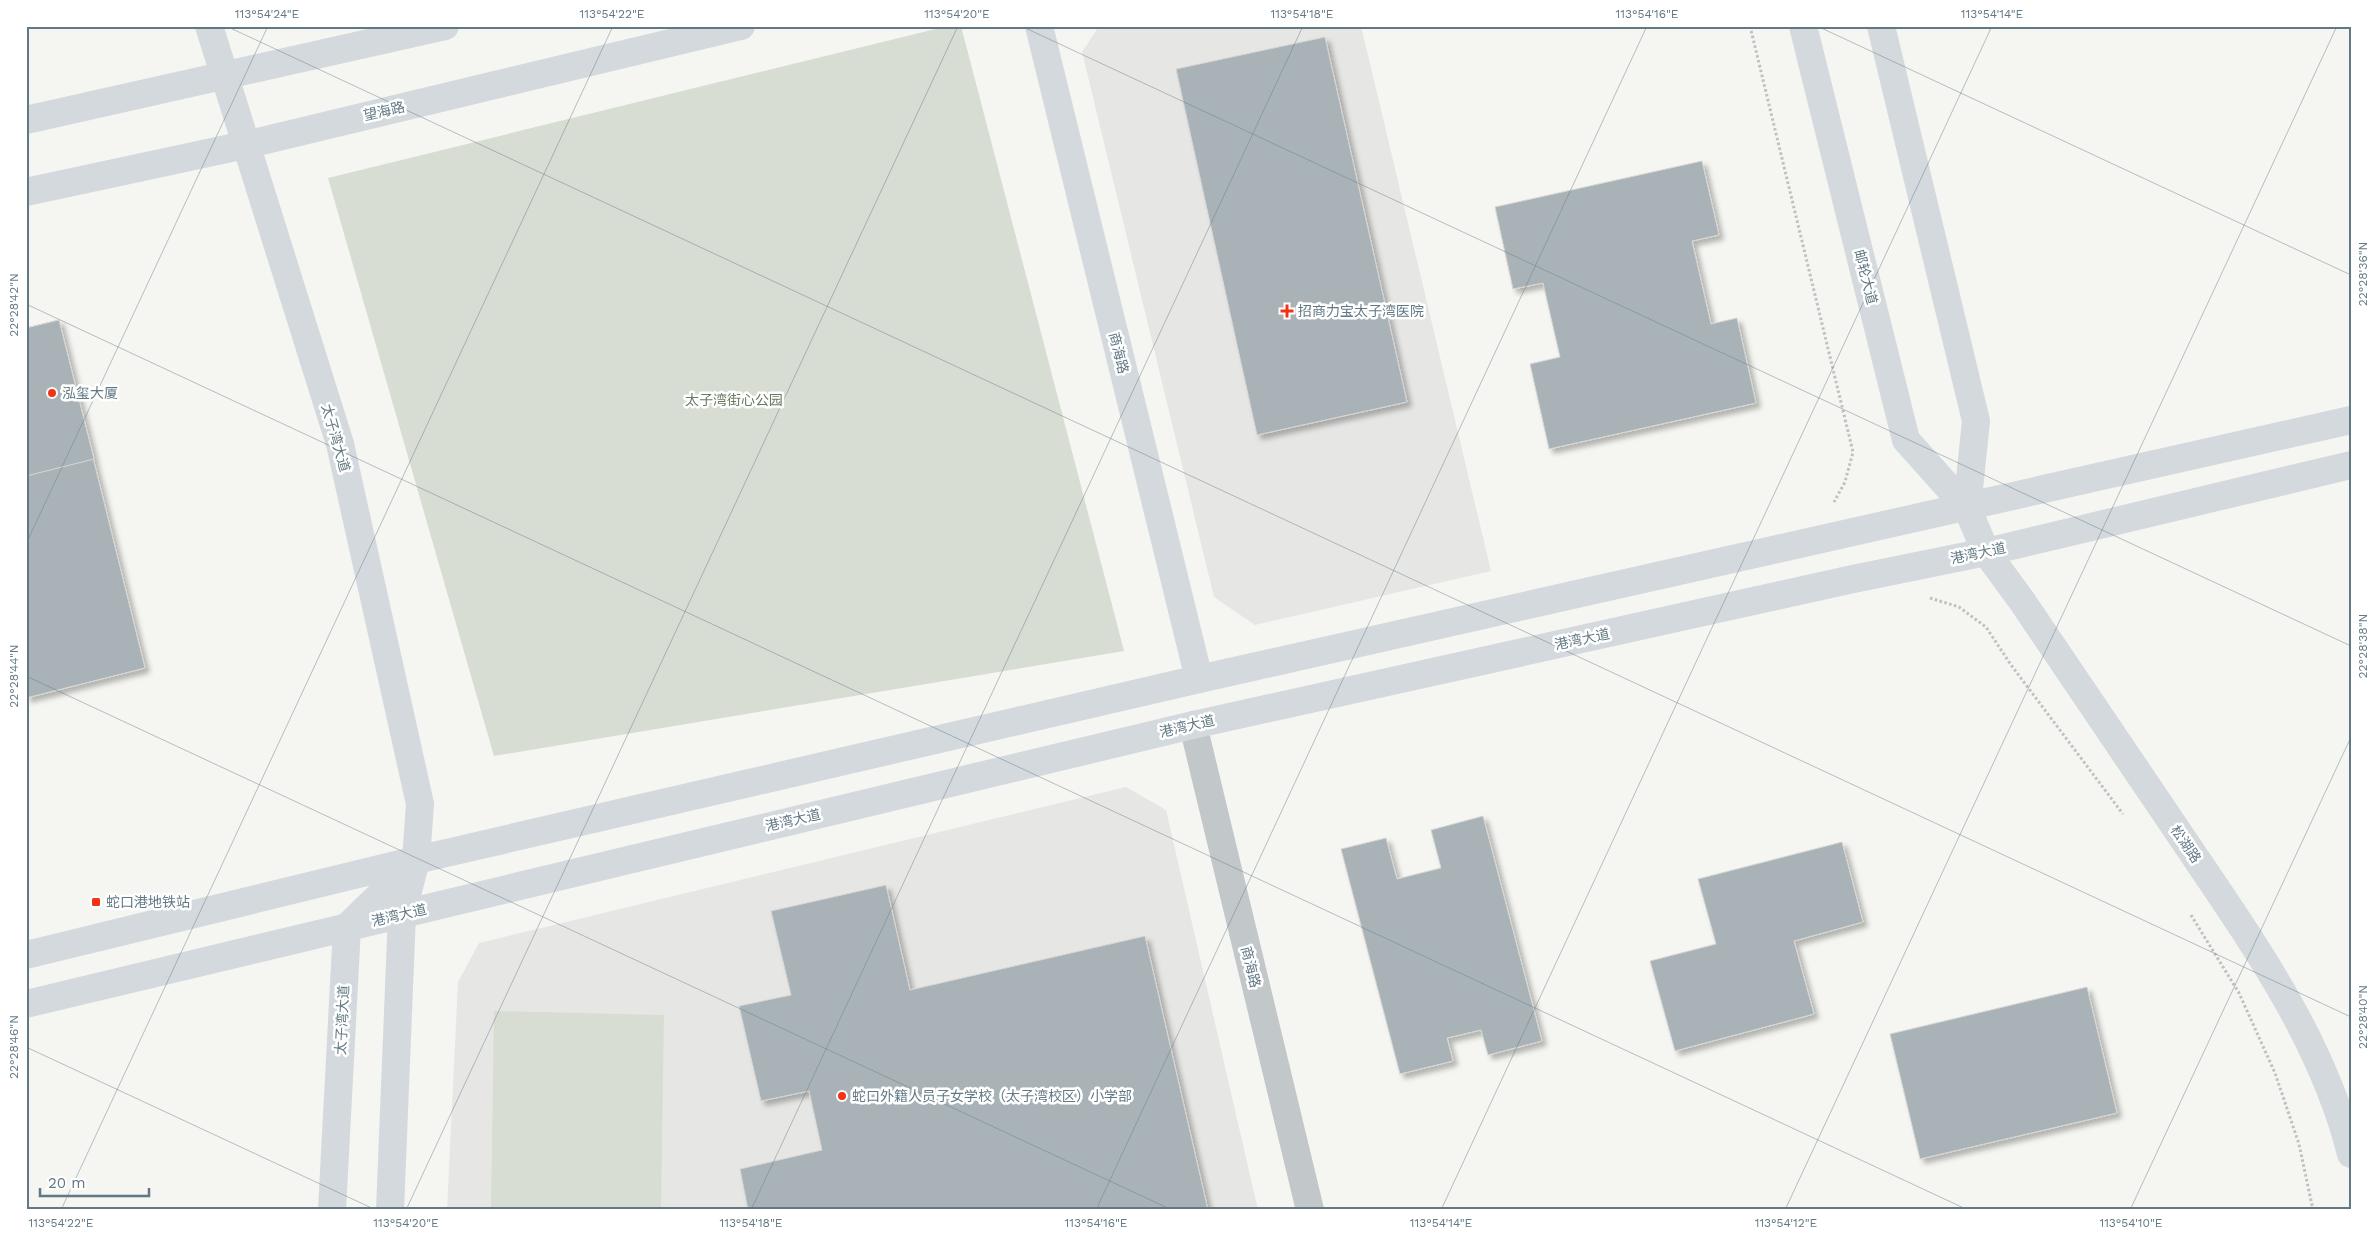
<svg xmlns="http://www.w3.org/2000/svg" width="2377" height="1236" viewBox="0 0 2377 1236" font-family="'Work Sans','Noto Sans SC',sans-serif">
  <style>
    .built { fill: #e6e7e5 }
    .green { fill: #d7ddd2 }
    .building { fill: #a9b3b7; stroke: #d7d6d4; filter: url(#shadow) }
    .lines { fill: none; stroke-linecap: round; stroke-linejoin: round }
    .path { stroke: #bec0c2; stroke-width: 3; stroke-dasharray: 2.5 2.5; stroke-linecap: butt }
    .street { stroke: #c2c7ca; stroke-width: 28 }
    .secondary { stroke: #d3d9dd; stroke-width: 28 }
    .ticks { fill: none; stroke: #627985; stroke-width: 1; stroke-opacity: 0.45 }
    .poi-dot { fill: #f13316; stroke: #fff; stroke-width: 2 }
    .labels { text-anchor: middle; stroke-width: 5; stroke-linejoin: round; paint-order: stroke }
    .street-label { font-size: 14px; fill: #627985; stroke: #fff }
    .poi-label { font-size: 14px; fill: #627985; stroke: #fff; text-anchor: start }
    .park-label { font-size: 14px; fill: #697b61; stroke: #fff }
    .neatline { fill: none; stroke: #627985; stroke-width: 2 }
    .ticks-label { font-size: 12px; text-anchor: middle; fill: #627985 }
  </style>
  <defs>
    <filter id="shadow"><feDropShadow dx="4.5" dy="4.5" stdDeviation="2.5" flood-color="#0004"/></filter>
  </defs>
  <rect width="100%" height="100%" fill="#f5f5f1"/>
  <!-- built -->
  <g class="built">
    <polygon points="1099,26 1361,26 1491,571 1255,625 1214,597 1082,52"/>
    <polygon points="1126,787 1166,810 1258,1210 447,1210 458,982 479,943"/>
  </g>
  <!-- green -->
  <g class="green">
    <polygon points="948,26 961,26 1124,651 494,756 328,178"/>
    <polygon points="494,1011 664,1015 661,1210 491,1210"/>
  </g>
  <!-- building -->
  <g class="building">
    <polygon points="1325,37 1407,402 1257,435 1176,69"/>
    <polygon points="1702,161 1719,235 1692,241 1711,324 1737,318 1756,403 1549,449 1530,364 1560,357 1543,283 1513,289 1495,207"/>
    <polygon points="59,320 145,668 26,698 26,328"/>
    <polygon points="59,320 94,459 26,476 26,328"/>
    <polygon points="1483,816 1542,1041 1488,1055 1481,1030 1447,1038 1453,1061 1400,1074 1341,849 1386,838 1397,879 1441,868 1431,830"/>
    <polygon points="1842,842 1863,922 1794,941 1814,1014 1675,1051 1650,961 1716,944 1698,879"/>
    <polygon points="886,885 910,990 1145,936 1208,1210 748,1210 740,1169 822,1150 809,1091 761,1101 739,1006 791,995 771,911"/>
    <polygon points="2087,987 2117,1113 1920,1159 1890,1034"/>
  </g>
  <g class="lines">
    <!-- path -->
    <g class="path">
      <polyline points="1750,26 1853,452 1845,482 1834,502"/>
      <polyline points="1930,598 1959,607 1986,627 2011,665 2123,814"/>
      <polyline points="2191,915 2239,993 2275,1073 2299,1144 2313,1210"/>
    </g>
    <!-- street -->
    <polyline class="street" points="1193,725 1310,1210"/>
    <!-- secondary -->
    <g class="secondary">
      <polyline points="209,26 340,444 420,804 416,860 402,914 390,1210"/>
      <polyline points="1039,26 1199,679"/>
      <path d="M1803,26l103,414 61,68 19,44 36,49c54,80 109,161 163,241 66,98 137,196 166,312"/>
      <polyline points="1881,26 1976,421 1967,508"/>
      <polyline points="26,120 445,26"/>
      <polyline points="26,192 245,145 741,26"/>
      <polyline points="26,955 416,860 1199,679 2351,420"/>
      <polyline points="26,1004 1193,725 1853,579 1986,552 2351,465"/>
      <polyline points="332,1210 347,927 415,861"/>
    </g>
  </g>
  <!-- ticks -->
  <path class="ticks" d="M226,26l2125,991M1021,26l1330,620M1817,26l534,249M26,304l1942,906M26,544l242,-518M26,676l1146,534M26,1047l350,163M61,1210l552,-1184M406,1210l552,-1184M751,1210l552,-1184M1096,1210l551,-1184M1441,1210l551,-1184M1785,1210l552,-1184M2130,1210l221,-473"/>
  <!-- markers -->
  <g class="poi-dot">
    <path d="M1284.5 303.5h5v5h5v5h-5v5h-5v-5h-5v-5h5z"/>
    <circle cx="52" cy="393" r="5"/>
    <rect x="91" y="897" width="10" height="10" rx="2.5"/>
    <circle cx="842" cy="1096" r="5"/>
  </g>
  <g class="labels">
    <!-- street labels -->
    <g class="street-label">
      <text transform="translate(384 111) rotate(-13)" y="5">望海路</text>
      <text transform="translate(1866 277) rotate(76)" y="5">邮轮大道</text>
      <text transform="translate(1119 353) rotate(76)" y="5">商海路</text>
      <text transform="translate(336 438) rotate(74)" y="5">太子湾大道</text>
      <text transform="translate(1978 553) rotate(-12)" y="5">港湾大道</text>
      <text transform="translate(1582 639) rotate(-12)" y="5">港湾大道</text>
      <text transform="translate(1187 726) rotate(-13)" y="5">港湾大道</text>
      <text transform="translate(793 820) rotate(-13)" y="5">港湾大道</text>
      <text transform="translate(2186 844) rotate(56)" y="5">松湖路</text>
      <text transform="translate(399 915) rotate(-13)" y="5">港湾大道</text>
      <text transform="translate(1251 967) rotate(76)" y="5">商海路</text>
      <text transform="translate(342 1020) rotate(-87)" y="5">太子湾大道</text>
    </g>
    <!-- poi labels -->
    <g class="poi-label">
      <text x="1298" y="316">招商力宝太子湾医院</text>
      <text x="62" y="398">泓玺大厦</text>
      <text x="106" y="907">蛇口港地铁站</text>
      <text x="852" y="1101">蛇口外籍人员子女学校（太子湾校区）小学部</text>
    </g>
    <!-- park labels -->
    <g class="park-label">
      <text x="734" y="405">太子湾街心公园</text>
    </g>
  </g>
  <!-- border -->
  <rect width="2377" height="1236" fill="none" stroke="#ffffff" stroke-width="55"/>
  <!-- scale -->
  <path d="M40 1188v8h109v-8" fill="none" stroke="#627985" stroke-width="2.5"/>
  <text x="48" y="1188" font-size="15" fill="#627985" stroke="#ffffff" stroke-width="4" paint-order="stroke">20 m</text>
  <rect x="28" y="28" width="2322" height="1180" class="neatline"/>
  <g class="ticks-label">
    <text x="267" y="18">113°54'24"E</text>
    <text x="612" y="18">113°54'22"E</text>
    <text x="957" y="18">113°54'20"E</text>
    <text x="1302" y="18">113°54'18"E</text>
    <text x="1647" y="18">113°54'16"E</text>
    <text x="1992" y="18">113°54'14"E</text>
    <text transform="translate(2363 274) rotate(-90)" y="4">22°28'36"N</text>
    <text transform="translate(14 305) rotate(-90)" y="4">22°28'42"N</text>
    <text transform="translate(2363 646) rotate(-90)" y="4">22°28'38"N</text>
    <text transform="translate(14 676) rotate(-90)" y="4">22°28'44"N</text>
    <text transform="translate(2363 1017) rotate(-90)" y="4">22°28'40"N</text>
    <text transform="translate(14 1047) rotate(-90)" y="4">22°28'46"N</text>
    <text x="61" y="1227">113°54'22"E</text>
    <text x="406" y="1227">113°54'20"E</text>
    <text x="751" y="1227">113°54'18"E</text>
    <text x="1096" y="1227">113°54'16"E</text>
    <text x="1441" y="1227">113°54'14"E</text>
    <text x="1786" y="1227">113°54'12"E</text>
    <text x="2131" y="1227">113°54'10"E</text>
  </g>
</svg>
